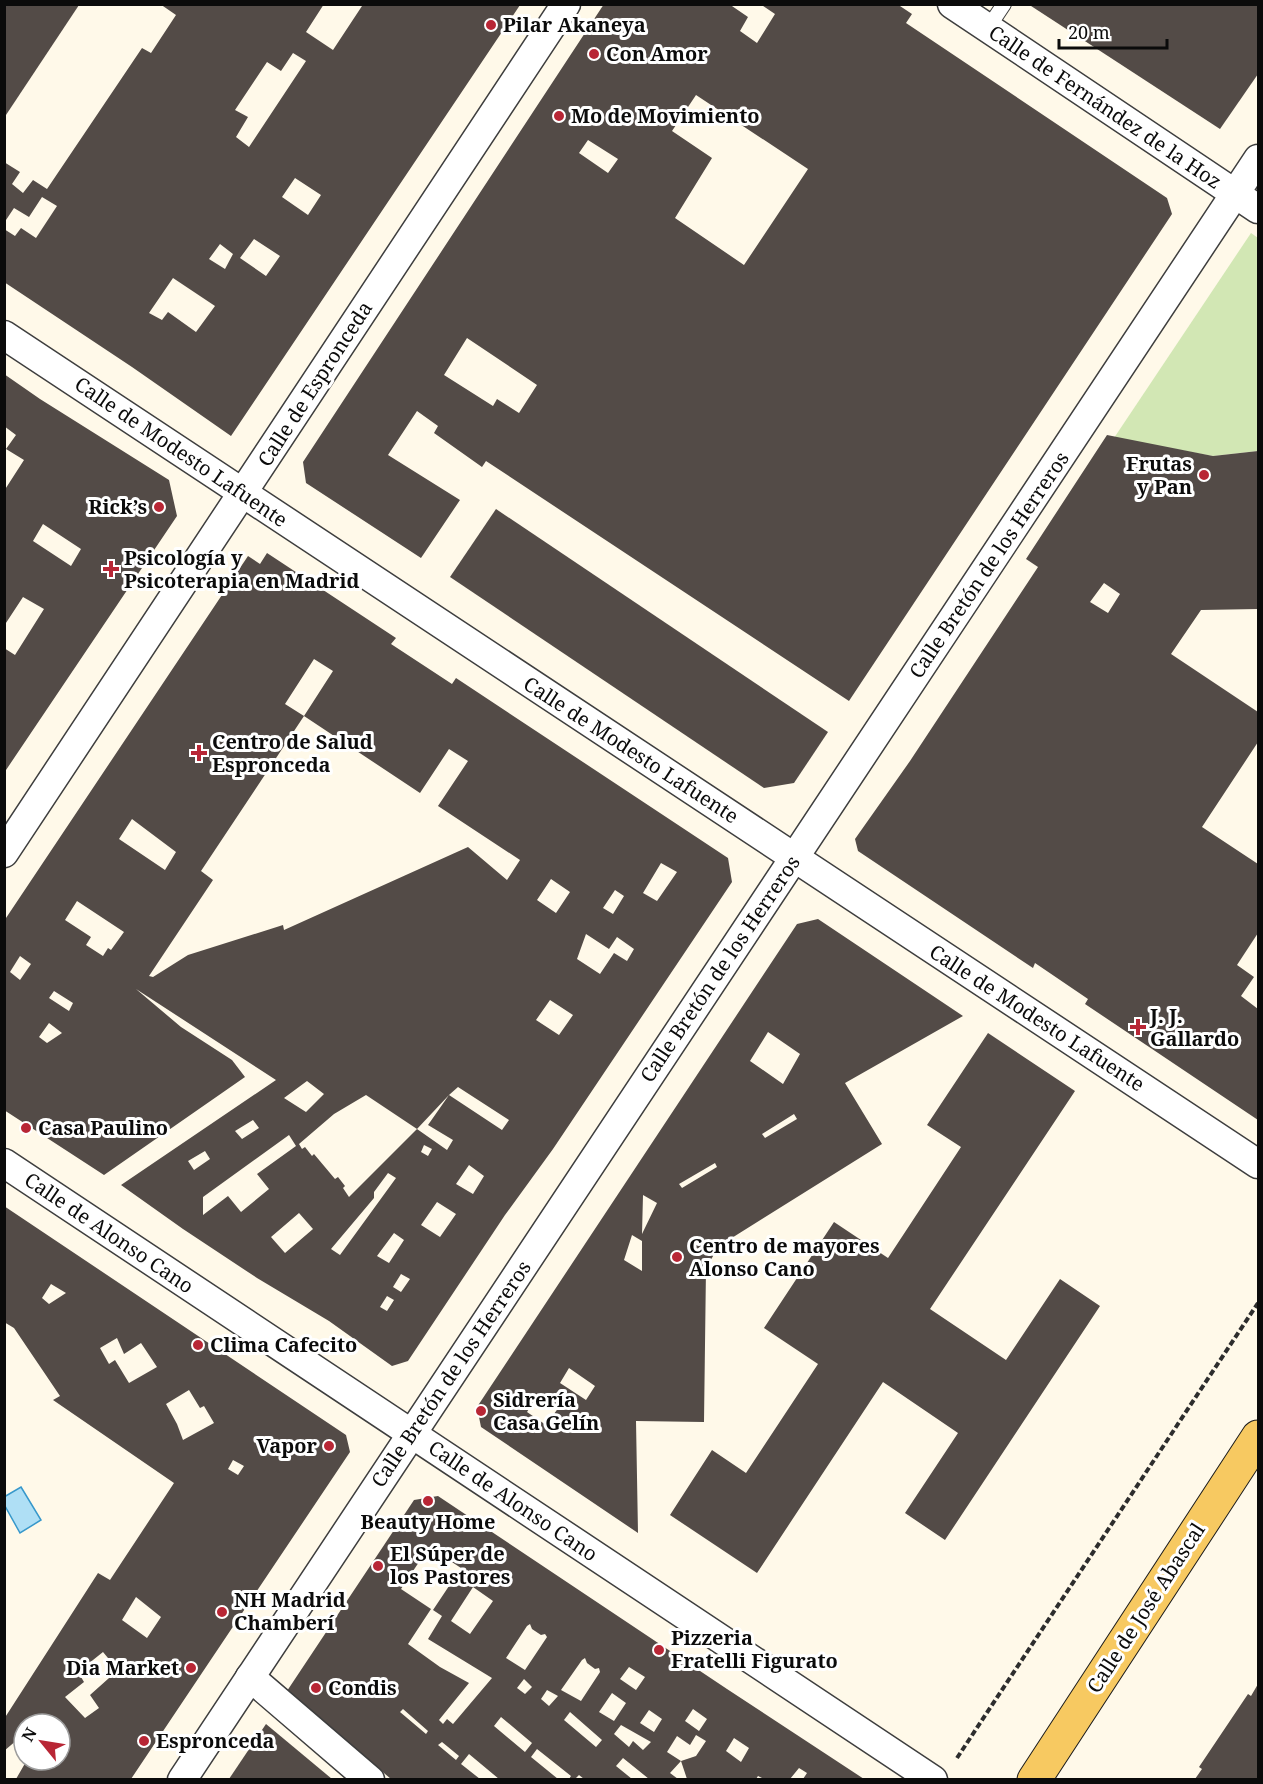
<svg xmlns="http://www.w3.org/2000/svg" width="1263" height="1784" viewBox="0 0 1263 1784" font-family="'Noto Serif',serif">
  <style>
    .green { fill: #d2e7b4 }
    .water { fill: #afdff5; stroke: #3798cb; stroke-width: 1.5 }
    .building { fill: #534b47; fill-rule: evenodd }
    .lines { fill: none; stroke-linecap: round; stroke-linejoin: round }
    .lane-casing { stroke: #3e3e3e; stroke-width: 16 }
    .street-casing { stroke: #3e3e3e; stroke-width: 31 }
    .primary-casing { stroke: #1c1c1c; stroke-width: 35 }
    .path { stroke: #2d2d2d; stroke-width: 4; stroke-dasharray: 6 3; stroke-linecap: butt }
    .lane { stroke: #fff; stroke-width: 14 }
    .street { stroke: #fff; stroke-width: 28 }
    .primary { stroke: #f7c961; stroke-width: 33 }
    .poi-dot { fill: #b82635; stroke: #fff; stroke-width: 2 }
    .labels { text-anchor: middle; stroke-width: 6; stroke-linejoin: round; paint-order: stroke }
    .poi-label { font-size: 20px; font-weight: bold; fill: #0b0b0b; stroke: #fff; text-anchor: start }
    .street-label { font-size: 20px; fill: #0b0b0b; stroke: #fff }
  </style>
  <rect width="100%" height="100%" fill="#fff9e9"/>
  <!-- green -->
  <polygon class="green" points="1251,233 1258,238 1258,451 1213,456 1114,438"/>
  <!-- water -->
  <polygon class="water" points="21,1487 41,1520 20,1533 5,1506 4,1497"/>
  <!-- building -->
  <g class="building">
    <path d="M160,4h164l-18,28 27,18 29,-44 -2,-1h160l-289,431 -99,-69 -128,-85v-53l11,7 6,-8 15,10 21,-32 -15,-9 -13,20 -15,-9 -10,15v-61l16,10 -8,12 11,9 10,-13 14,9 95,-141 9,5 25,-38zM293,53l13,8 -57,86 -13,-10 12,-20 -13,-7 32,-48 14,9zM295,178l26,17 -13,20 -26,-18zM254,239l26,17 -14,20 -26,-18zM220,244l13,10 -8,15 -16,-10zM173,278l42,28 -19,26 -28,-20 -6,8 -13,-7z"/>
    <path d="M604,4h125l19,13 -8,14 17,12 18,-29 -15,-10h137l15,10 -6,9 261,175 5,16 -323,487 -363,-240 -4,6 -48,-34 4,-7 -21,-15 -29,44 72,45 -39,58 -115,-75 -3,-21zM696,95l112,74 -64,96 -69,-47 37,-60 -40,-27zM588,140l30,19 -10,14 -29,-20zM467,338l70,47 -18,28 -22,-14 -4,7 -49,-31z"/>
    <polygon points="1028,4 1258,4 1258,74 1220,129"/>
    <polygon points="4,5 79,5 4,118"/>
    <path d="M4,374l36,25 129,81 8,36 -173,257v-125l11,7 29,-46 -21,-12 -19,29v-135l20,-31 -18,-11 10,-14 -12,-9zM43,524l38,25 -10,17 -38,-25z"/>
    <path d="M1107,435l106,21 45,-5v158l-57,1 -30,44 87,58v30l-56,85 56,37v69l-21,32 17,12 -13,19 17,13v111l-173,-116 3,-5 -53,-36 -2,5 -175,-117 -3,-12 55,-78 128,-194 -12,-8zM1104,583l16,11 -12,19 -18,-11z"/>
    <polygon points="496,509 828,732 794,783 764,788 450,577"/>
    <path d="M267,553l129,85 -5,6 61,40 4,-6 272,180 4,24 -179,267 -48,66 -97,146 -16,5 -63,-45 -72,-43 -74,-49 -62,-44 155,-105 -140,-91 45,38 51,33 13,17 -141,98 -100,-65v-189l244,-365 12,8zM314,659l19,12 -29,45 116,77 29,-44 19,12 -30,45 82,54 -13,20 -39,-33 -184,83 -1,-5 -95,30 -35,22 -4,-1 64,-96 -12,-9 103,-155 -19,-12zM132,819l44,33 -11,18 -46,-31zM661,863l16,9 -20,29 -14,-8zM551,879l19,13 -14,21 -19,-13zM615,890l9,6 -11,18 -10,-6zM77,901l47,31 -13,18 -3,-2 -5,8 -17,-11 5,-8 -26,-17zM586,934l23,15 8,-12 17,12 -7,12 -13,-8 -14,21 -23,-15zM20,956l11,8 -11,16 -10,-8zM54,991l19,12 -4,8 -20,-13zM550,1000l23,15 -14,20 -23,-15zM49,1023l13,10 -15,10 -8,-6zM307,1081l17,13 -18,18 -22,-14zM458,1087l51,33 -7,10 -53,-35zM366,1095l51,34 32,-34 -21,30 25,15 -6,10 -30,-21 -68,68 -6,-9 2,-2 -7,-9 -3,2 -21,-25 -2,2 -7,-9 -3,2 -3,-5 35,-30zM253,1120l6,8 -17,11 -7,-8zM289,1135l7,11 -39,28 12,15 -28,23 -13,-16 -25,19v-18zM424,1145l8,4 -4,7 -7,-4zM205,1151l5,8 -16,11 -6,-9zM469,1165l15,11 -11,18 -17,-10zM388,1173l8,5 -56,77 -9,-6 43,-51v-6zM437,1202l19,12 -16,23 -19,-12zM299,1213l14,16 -28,24 -14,-16zM394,1233l10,7 -15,23 -12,-7zM401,1274l9,5 -9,13 -8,-5zM387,1296l7,4 -7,11 -7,-4z"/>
    <path d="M818,919l145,97 -118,67 37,61 -163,102 -13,22 -2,154 -68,-1 2,112 -157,-106 -4,-20 320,-483zM768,1032l32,22 -17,30 -33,-23zM794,1114l3,5 -32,19 -3,-4zM715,1163l2,4 -35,21 -3,-4zM643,1195l14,8 -15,31zM632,1235l10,6v30l-18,-11zM569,1368l26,18 -9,14 -26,-17zM538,1394l21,13 -13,18 -19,-13z"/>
    <polygon points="988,1033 1075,1091 930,1309 1006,1360 1060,1279 1100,1306 945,1540 905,1513 958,1433 883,1382 757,1573 670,1515 712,1450 746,1473 818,1364 764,1328 834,1222 888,1258 961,1147 927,1125"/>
    <path d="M4,1206l342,229 4,17 -219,327h-115l11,-19h33v-36h-9l-7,-9 -9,9h-11v10l-20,17v-32l94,-146 12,7 64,-97 -121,-83 7,-4 -46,-68 -10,-6zM51,1284l15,9 -17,11 -7,-6zM117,1338l7,16 17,-11 16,24 -28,16 -14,-23 -6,4 -9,-16zM189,1390l11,18 4,-2 10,17 -31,17 -6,-16 -11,-20zM233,1460l11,6 -6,9 -10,-6zM136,1597l25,20 -14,21 -25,-18zM103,1652l15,18 -28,25 9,13 -14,10 -20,-21 19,-15 -6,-10z"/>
    <path d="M438,1496l289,193 137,90h-61l4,-6 -8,-5 -9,11h-26l-6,-3 -2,3h-69l-6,-18 -11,12 8,6h-29l-26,-21 -7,8 16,13h-48l-5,-4 -4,4h-6l2,-3 -34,-27 -6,8 27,22h-59l-30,-25 -8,10 19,15h-89l-104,-88 127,-191zM429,1547l32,21 -28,42 9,6 -14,23 64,39 -39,46 -6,-5 -4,5 -4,-4 30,-37 -29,-16 -32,-23 23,-35 -30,-20zM473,1587l20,14 -23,33 -19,-13zM530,1624l2,5 9,6 4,-1 2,3 -22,33 -19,-12 21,-32zM585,1658l2,5 8,6 4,-1 1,4 -19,29 -20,-11 21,-30zM629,1667l16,10 -9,13 -16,-11zM524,1679l8,8 -7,7 -8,-6zM547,1690l11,6 -9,10 -8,-7zM612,1693l14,10 -12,18 -15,-9zM403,1709l25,22 -2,3 -26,-22zM693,1709l14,10 -8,12 -14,-10zM649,1710l13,9 -8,13 -14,-9zM570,1712l32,28 -6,7 -32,-27zM501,1717l31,26 -7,9 -31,-26zM621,1725l30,17 -8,8 -10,-9 -4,6 -15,-13zM696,1735l10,6 -10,15 -15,5 -14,-9 10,-16 13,9zM734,1738l15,10 -8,14 -15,-11zM442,1742l17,14 -3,4 -18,-15z"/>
    <polygon points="1258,1684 1258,1779 1195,1779 1202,1769 1199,1767 1248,1694 1251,1696"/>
    <polygon points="266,1724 332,1779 229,1779"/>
  </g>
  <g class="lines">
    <!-- lane casing -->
    <g class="lane-casing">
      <polyline id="lane" points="988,28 1004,4"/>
    </g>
    <!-- street casing -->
    <g class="street-casing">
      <g id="street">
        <polyline points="952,4 1258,209"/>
        <polyline points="4,335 1258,1164"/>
        <polyline points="4,853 566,4"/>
        <polyline points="4,1163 933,1780"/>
        <polyline points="250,1677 370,1780"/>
        <polyline points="182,1780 1258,159"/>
      </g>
    </g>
    <!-- primary casing -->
    <g class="primary-casing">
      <polyline id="primary" points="1034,1780 1258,1437"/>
    </g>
    <!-- path -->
    <polyline class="path" points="957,1758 1258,1303"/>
    <!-- lane -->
    <use href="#lane" class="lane"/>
    <!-- street -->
    <use href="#street" class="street"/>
    <!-- primary -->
    <use href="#primary" class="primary"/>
  </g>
  <!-- markers -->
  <g class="poi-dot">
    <circle cx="491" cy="25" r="6"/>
    <circle cx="594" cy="54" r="6"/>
    <circle cx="559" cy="116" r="6"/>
    <circle cx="1204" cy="475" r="6"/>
    <circle cx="159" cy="507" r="6"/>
    <path d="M108 560h6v6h6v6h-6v6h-6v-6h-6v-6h6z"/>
    <path d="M196 744h6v6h6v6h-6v6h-6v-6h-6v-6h6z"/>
    <path d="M1135 1018h6v6h6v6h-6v6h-6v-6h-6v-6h6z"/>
    <circle cx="26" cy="1128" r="6"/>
    <circle cx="677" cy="1257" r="6"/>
    <circle cx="198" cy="1345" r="6"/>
    <circle cx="481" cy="1411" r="6"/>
    <circle cx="329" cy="1446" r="6"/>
    <circle cx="428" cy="1501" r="6"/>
    <circle cx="378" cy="1566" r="6"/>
    <circle cx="222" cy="1612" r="6"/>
    <circle cx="659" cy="1650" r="6"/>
    <circle cx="191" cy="1668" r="6"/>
    <circle cx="316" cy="1688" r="6"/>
    <circle cx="144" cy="1741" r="6"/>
  </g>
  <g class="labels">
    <!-- poi labels -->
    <g class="poi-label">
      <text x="503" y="32">Pilar Akaneya</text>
      <text x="606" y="61">Con Amor</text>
      <text x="571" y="123">Mo de Movimiento</text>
      <text x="1192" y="471" text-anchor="end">Frutas<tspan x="1192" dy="23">y Pan</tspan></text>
      <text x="147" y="514" text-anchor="end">Rick’s</text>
      <text x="124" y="565">Psicología y<tspan x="124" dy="23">Psicoterapia en Madrid</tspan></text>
      <text x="212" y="749">Centro de Salud<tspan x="212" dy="23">Espronceda</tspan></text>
      <text x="1150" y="1023">J. J.<tspan x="1150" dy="23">Gallardo</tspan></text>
      <text x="38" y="1135">Casa Paulino</text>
      <text x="689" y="1253">Centro de mayores<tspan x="689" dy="23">Alonso Cano</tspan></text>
      <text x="210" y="1352">Clima Cafecito</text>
      <text x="493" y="1407">Sidrería<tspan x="493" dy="23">Casa Gelín</tspan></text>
      <text x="317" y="1453" text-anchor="end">Vapor</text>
      <text x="428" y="1529" text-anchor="middle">Beauty Home</text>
      <text x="390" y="1561">El Súper de<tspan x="390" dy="23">los Pastores</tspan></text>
      <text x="234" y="1607">NH Madrid<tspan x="234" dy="23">Chamberí</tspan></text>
      <text x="671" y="1645">Pizzeria<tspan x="671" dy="23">Fratelli Figurato</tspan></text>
      <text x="179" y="1675" text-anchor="end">Dia Market</text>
      <text x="328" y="1695">Condis</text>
      <text x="156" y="1748">Espronceda</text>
    </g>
    <!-- street labels -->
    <g class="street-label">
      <text transform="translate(1105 107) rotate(34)" y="7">Calle de Fernández de la Hoz</text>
      <text transform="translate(315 384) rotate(-57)" y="7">Calle de Espronceda</text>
      <text transform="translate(181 452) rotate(34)" y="7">Calle de Modesto Lafuente</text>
      <text transform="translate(989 565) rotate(-56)" y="7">Calle Bretón de los Herreros</text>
      <text transform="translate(631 750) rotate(33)" y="7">Calle de Modesto Lafuente</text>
      <text transform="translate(720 969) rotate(-56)" y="7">Calle Bretón de los Herreros</text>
      <text transform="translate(1037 1018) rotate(33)" y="7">Calle de Modesto Lafuente</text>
      <text transform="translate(109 1233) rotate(34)" y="7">Calle de Alonso Cano</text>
      <text transform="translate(451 1374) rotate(-56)" y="7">Calle Bretón de los Herreros</text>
      <text transform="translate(513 1501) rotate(34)" y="7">Calle de Alonso Cano</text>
      <text transform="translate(1146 1608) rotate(-57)" y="7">Calle de José Abascal</text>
    </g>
  </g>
  <!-- border -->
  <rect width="1263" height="1784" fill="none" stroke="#0b0b0b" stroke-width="12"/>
  <!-- north arrow -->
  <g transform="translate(42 1742) rotate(300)"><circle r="28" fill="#ffffff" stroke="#9d9d9d" stroke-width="1.5"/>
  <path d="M0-4.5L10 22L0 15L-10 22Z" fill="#b82635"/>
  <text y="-9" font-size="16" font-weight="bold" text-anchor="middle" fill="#0b0b0b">N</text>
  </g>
  <!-- scale -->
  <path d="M1059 39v9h108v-9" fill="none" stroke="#0b0b0b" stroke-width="3"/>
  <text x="1068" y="39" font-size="18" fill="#0b0b0b" stroke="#ffffff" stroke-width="4.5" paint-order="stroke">20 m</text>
</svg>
